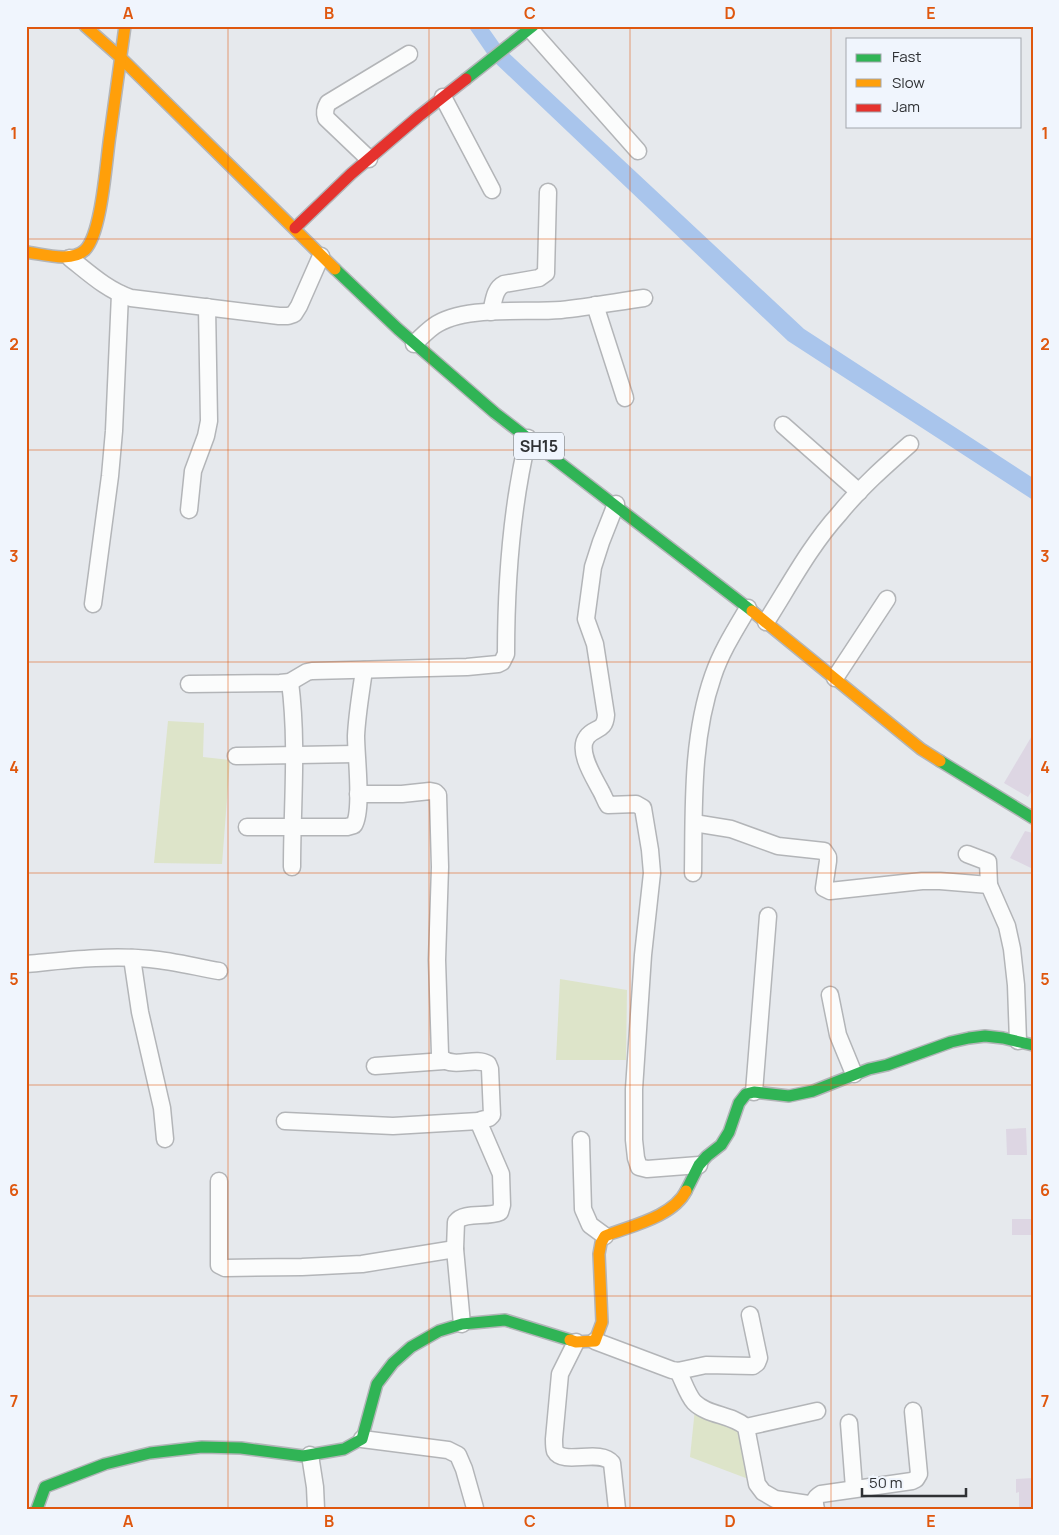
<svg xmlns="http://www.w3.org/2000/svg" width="1059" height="1535" viewBox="0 0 1059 1535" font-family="Manrope,sans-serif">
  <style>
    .green { fill: #dde4c9 }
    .water { fill: #a9c5ec }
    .building { fill: #ddd6e3 }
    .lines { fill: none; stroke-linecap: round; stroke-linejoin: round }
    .street-casing { stroke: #b3b5b8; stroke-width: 19 }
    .fast-casing { stroke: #b3b5b8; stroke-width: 14 }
    .slow-casing { stroke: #b3b5b8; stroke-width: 14 }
    .jam-casing { stroke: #b3b5b8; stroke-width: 14 }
    .street { stroke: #fbfcfc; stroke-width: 16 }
    .fast { stroke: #30b455; stroke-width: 11 }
    .slow { stroke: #ff9f0a; stroke-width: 11 }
    .jam { stroke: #e5322d; stroke-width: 11 }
    .grid { fill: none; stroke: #df570e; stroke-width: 1; stroke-opacity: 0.55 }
    .labels { text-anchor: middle; stroke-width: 4; stroke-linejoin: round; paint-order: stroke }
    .shield { fill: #f0f5fd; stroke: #696c70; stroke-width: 1 }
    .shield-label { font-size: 16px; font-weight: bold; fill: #2f3134 }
    .neatline { fill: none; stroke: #df570e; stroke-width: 2 }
    .grid-label { font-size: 16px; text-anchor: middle; font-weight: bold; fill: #df570e }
  </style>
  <rect width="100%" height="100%" fill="#e6e9ed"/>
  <!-- green -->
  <g class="green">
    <polygon points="168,721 204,723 203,757 230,760 222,864 154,863"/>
    <polygon points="560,979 627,990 626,1060 556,1060"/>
    <polygon points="696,1399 755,1421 751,1480 690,1457"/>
  </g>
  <!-- water -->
  <polygon class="water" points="468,26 487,26 501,46 804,329 1033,478 1033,500 788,341 490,58"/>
  <!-- building -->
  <g class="building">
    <polygon points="1033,734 1033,789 1028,797 1004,783"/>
    <polygon points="1025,831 1033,833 1033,869 1010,858"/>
    <polygon points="1026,1128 1027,1155 1007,1155 1006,1129"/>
    <rect x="1012" y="1219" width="21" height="16"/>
    <polygon points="1033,1478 1033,1509 1019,1509 1019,1492 1016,1493 1016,1479"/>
  </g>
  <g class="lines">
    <!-- street casing -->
    <g class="street-casing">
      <g id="street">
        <polyline points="530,29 638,151"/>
        <polyline points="443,97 492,190"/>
        <path d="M369,159l-43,-41c-2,-6 -1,-10 2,-15l81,-49"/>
        <path d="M70,258c19,15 37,32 61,40l148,18h9l6,-2 5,-8 22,-50"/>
        <polyline points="595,305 625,398"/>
        <path d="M491,312c3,-11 3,-23 13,-28l35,-6 7,-5 2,-81"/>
        <path d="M414,344c6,-6 13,-13 20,-18 29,-21 92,-13 127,-16 28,-3 55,-8 83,-12"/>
        <polyline points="783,425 859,492"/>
        <path d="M616,504l-15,38 -8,25 -7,52 9,25 11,71c-1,17 -12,12 -19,22 -11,14 8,42 14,54 3,5 4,10 7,14l28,-1 7,4 7,42 2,23 -9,82 -9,134v51l2,18 3,9 8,2 52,-4"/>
        <polyline points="189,510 193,471 206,436 209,421 207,307"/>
        <polyline points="93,604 110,476 114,431 120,294"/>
        <path d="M766,622c23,-36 44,-76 73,-108 21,-26 46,-48 71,-70"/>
        <polyline points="835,678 887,599"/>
        <path d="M290,682c8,62 2,123 2,185"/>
        <path d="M189,684l91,-1 10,-1 17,-10 5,-1 155,-4 31,-3 4,-2 4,-8c0,-74 5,-145 22,-216"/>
        <polyline points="236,756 356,754"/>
        <path d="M358,794h44l28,-3 5,1 3,3 2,72 -3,93 3,94 1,4c15,11 33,-2 47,6l2,5 2,46 -3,3 -8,2 -2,3 22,51 1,31 -2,7c-13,6 -36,-1 -44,10l-1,27 7,75"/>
        <polyline points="694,823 731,829 778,846 824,851 828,857 828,861 824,888 830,891 922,881 940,881 989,885"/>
        <path d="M247,827h100l7,-2c9,-15 2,-68 2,-89 1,-22 5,-44 8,-66"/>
        <polyline points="967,854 988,862 989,885 1007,926 1012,949 1016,985 1018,1041"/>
        <path d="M693,873c1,-65 -2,-134 20,-197 8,-24 22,-46 35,-68"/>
        <polyline points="132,958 140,1012 162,1108 165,1139"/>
        <path d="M26,964c42,-4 83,-9 124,-5 23,2 46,8 69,12"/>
        <polyline points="830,995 838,1035 854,1074"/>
        <polyline points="375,1066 444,1061"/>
        <polyline points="754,1092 768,916"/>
        <polyline points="285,1121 393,1126 479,1121"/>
        <polyline points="581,1140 583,1209 590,1225 605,1236"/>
        <polyline points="219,1181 219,1265 225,1268 302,1267 362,1264 455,1249"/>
        <polyline points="595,1341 672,1370 678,1371 706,1365 753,1366 757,1363 759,1358 750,1315"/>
        <path d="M576,1342l-16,32 -6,65c0,4 0,9 1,12 8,15 45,-3 57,12l5,46"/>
        <path d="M678,1371c5,9 9,23 16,31 14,14 37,12 52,25l11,57 6,8 12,7 40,6"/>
        <polyline points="849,1423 854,1488"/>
        <polyline points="746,1427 817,1411"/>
        <polyline points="362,1439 448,1450 458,1455 464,1469 475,1508"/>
        <polyline points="310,1455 315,1487 316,1509"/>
        <path d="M816,1509c-2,-8 -2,-11 5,-15l91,-13 4,-2 3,-5 -6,-63"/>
      </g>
    </g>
    <!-- fast casing -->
    <g class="fast-casing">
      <g id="fast">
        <polyline points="466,79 533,26"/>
        <polyline points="335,269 398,329 495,413 752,611"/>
        <polyline points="940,761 1033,818"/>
        <polyline points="686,1191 699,1165 707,1156 721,1145 729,1132 739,1103 746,1094 754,1092 789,1096 813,1091 869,1069 887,1065 951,1042 969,1038 985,1036 1003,1038 1033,1045"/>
        <polyline points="37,1509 45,1487 105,1464 150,1453 202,1447 241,1448 303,1456 344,1449 362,1439 377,1384 393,1363 411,1347 439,1331 462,1324 505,1320 570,1340"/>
      </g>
    </g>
    <!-- slow casing -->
    <g class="slow-casing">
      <g id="slow">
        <polyline points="85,26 120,57 335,269"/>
        <path d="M26,252c17,2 45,11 59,-2 17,-17 21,-89 25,-115 5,-36 10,-73 15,-109"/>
        <polyline points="752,611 921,749 940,761"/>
        <path d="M570,1340l6,2 19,-1 7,-19 -3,-68 2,-11 4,-7c25,-10 68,-19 81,-45"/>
      </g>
    </g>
    <!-- jam casing -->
    <g class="jam-casing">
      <polyline id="jam" points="295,228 351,174 419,116 466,79"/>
    </g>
    <!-- street -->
    <use href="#street" class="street"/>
    <!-- fast -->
    <use href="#fast" class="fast"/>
    <!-- slow -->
    <use href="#slow" class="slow"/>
    <!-- jam -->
    <use href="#jam" class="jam"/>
  </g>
  <!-- grid -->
  <path class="grid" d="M228,26v1483M429,26v1483M630,26v1483M831,26v1483M26,239h1007M26,450h1007M26,662h1007M26,873h1007M26,1085h1007M26,1296h1007"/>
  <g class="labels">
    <!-- shield labels -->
    <rect class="shield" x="514" y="432.5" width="50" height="27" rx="4"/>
    <g class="shield-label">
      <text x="539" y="452">SH15</text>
    </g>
  </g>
  <!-- border -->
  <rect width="1059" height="1535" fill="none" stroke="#f0f5fd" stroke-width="55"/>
  <!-- legend -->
  <rect x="846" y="38" width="175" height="90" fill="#f0f5fd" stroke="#a3a7ad"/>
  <rect x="856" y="54" width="25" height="8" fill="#30b455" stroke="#a3a7ad"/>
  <text x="892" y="62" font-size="15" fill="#2f3134">Fast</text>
  <rect x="856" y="79" width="25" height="8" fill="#ff9f0a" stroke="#a3a7ad"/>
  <text x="892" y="88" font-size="15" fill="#2f3134">Slow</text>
  <rect x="856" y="104" width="25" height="8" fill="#e5322d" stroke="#a3a7ad"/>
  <text x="892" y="112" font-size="15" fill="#2f3134">Jam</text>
  <!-- scale -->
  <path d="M862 1488v8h104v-8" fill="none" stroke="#2f3134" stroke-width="2.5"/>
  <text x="869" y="1488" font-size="15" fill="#2f3134" stroke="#f0f5fd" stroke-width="4" paint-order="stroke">50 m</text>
  <rect x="28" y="28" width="1004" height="1480" class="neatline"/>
  <g class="grid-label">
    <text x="128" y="19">A</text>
    <text x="329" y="19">B</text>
    <text x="530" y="19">C</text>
    <text x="730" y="19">D</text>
    <text x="931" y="19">E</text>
    <text x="14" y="139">1</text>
    <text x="1045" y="139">1</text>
    <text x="14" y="350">2</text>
    <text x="1045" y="350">2</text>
    <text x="14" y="562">3</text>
    <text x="1045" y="562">3</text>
    <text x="14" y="773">4</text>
    <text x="1045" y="773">4</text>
    <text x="14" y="985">5</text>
    <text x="1045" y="985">5</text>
    <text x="14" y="1196">6</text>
    <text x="1045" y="1196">6</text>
    <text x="14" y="1407">7</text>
    <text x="1045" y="1407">7</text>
    <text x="128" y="1527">A</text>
    <text x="329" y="1527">B</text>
    <text x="530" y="1527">C</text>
    <text x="730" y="1527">D</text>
    <text x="931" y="1527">E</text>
  </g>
</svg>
